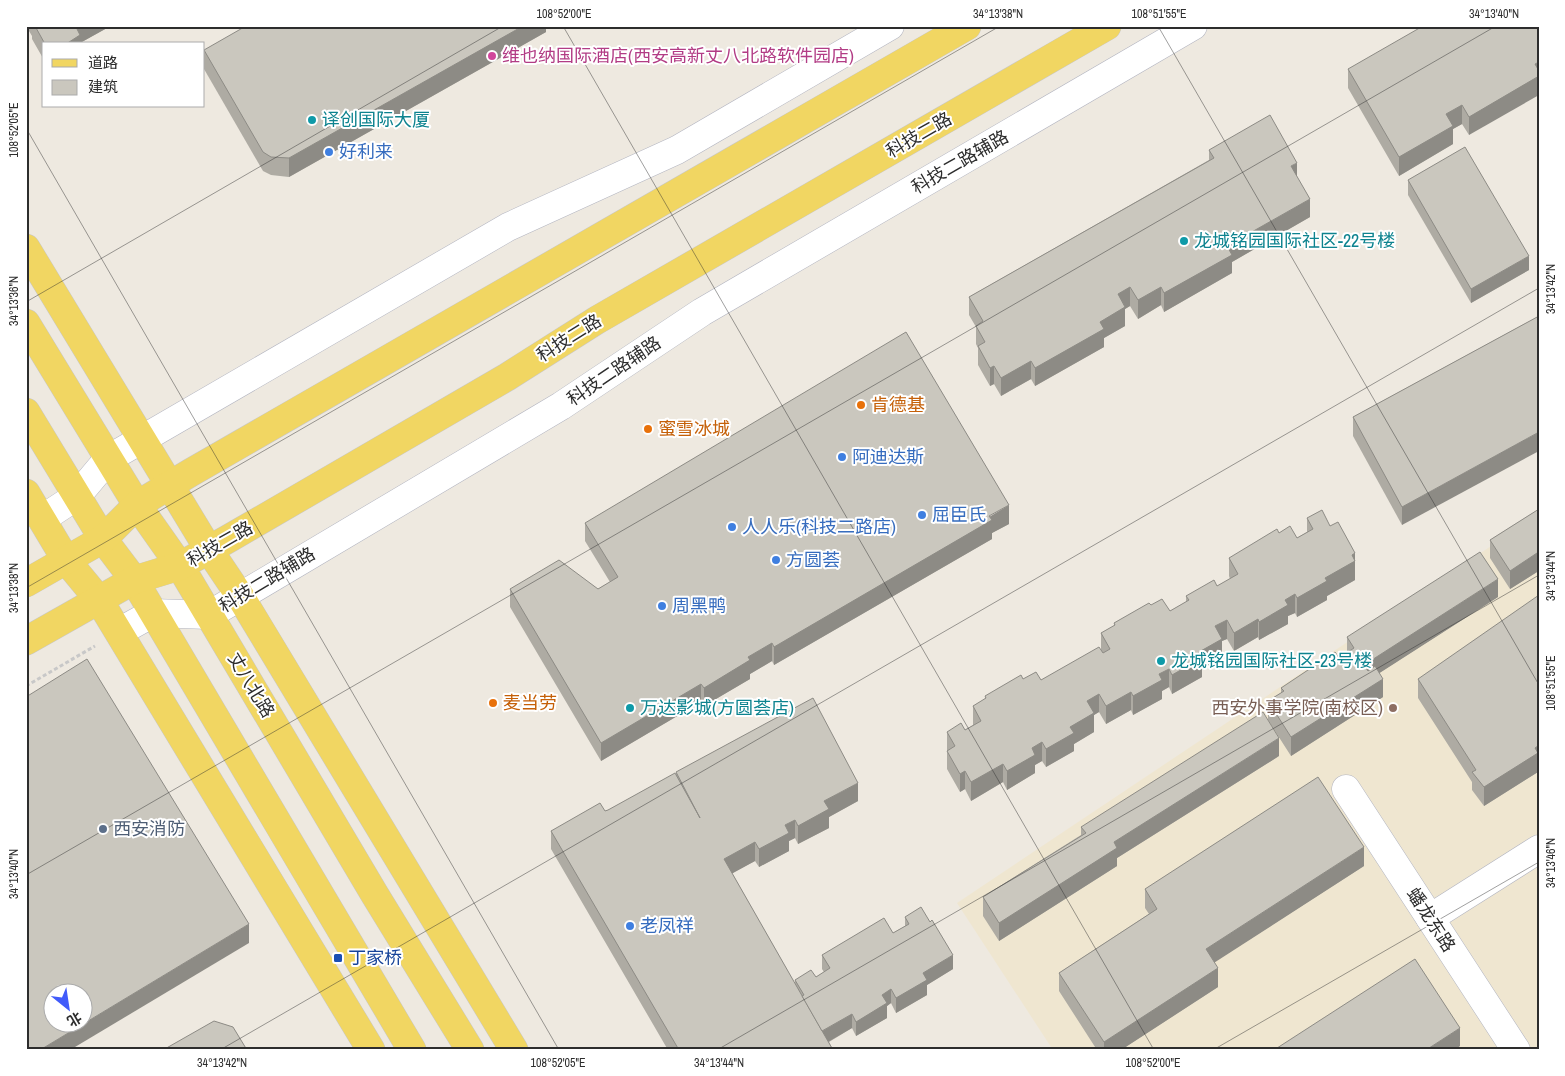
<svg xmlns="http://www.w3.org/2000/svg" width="1565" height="1076" viewBox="0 0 1565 1076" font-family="'Archivo Narrow','Noto Sans SC',sans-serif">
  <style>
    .education { fill: #efe6d0 }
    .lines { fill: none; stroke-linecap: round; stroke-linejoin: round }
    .minor-casing { stroke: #b3b5c0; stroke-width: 29 }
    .major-casing { stroke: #c8c8c8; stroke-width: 29 }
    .path { stroke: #c8c8c8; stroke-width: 3; stroke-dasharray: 4 2.5; stroke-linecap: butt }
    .minor { stroke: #fff; stroke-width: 28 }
    .major { stroke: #f1d662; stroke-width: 28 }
    .wall { fill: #aeaba3 }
    .shaded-wall { fill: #8d8b85 }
    .building { fill: #cac7be; stroke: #8d8b85; fill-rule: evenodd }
    .ticks { fill: none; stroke: #2d2d2d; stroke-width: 1; stroke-opacity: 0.45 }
    .hotel-dot { fill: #d1479c; stroke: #fff; stroke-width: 2 }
    .culture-dot { fill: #0f9aa8; stroke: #fff; stroke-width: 2 }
    .shop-dot { fill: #3f7fe0; stroke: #fff; stroke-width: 2 }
    .food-dot { fill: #e8710a; stroke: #fff; stroke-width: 2 }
    .education-dot { fill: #8d6e63; stroke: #fff; stroke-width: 2 }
    .service-dot { fill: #5c6f8a; stroke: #fff; stroke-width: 2 }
    .transit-dot { fill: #1a4fb4; stroke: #fff; stroke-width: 2 }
    .labels { text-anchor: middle; stroke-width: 4; stroke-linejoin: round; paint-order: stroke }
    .hotel-label { font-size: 18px; fill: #b23c85; stroke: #fff; text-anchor: start }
    .culture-label { font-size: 18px; fill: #0d838f; stroke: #fff; text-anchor: start }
    .street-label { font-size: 18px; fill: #2d2d2d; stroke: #fff }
    .shop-label { font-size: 18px; fill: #366cbe; stroke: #fff; text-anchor: start }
    .food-label { font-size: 18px; fill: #c56008; stroke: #fff; text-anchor: start }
    .education-label { font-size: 18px; fill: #785e54; stroke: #fff; text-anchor: end }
    .service-label { font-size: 18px; fill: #4e5e75; stroke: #fff; text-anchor: start }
    .transit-label { font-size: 18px; fill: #164399; stroke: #fff; text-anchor: start }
    .neatline { fill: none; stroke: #2d2d2d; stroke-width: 2 }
    .ticks-label { font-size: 12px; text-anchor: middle; fill: #2d2d2d }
  </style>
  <rect width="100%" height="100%" fill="#eee9e0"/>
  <!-- education -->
  <polygon class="education" points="1539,514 1539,1050 1053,1050 957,903"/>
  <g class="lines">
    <!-- minor casing -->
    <g class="minor-casing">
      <g id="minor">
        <polyline points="42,519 77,496 108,459 508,227 677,150 890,26"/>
        <polyline points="119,632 153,613 209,615 561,406 702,312 1193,26"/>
        <polyline points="1346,789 1516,1050"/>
        <polyline points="1430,918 1539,849"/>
      </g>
    </g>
    <!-- major casing -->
    <g class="major-casing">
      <g id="major">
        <polyline points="26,248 209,550 240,596 514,1050"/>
        <polyline points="26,323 137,505 180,566 375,895 470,1050"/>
        <polyline points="26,412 103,539 134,580 412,1050"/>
        <polyline points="26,493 66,560 99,600 371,1050"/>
        <polyline points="26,583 103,539 137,505 190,473 967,26"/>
        <polyline points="26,641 134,580 180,566 228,539 507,377 597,320 1107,26"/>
      </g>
    </g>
    <!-- path -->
    <polyline class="path" points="26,686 95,646"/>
    <!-- minor -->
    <use href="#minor" class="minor"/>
    <!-- major -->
    <use href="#major" class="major"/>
  </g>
  <!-- wall -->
  <g class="wall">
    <polygon points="26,26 107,26 107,28 80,43 80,44 44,44 44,60 32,39 32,36"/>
    <polygon points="546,26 546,32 289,177 271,175 263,171 204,69 204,50"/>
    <polygon points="1539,26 1469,135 1462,124 1453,129 1453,144 1399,176 1348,88 1348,69"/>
    <polygon points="1209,150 1297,177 1310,217 1232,262 1232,273 1164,312 1161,305 1138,319 1130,306 1125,309 1125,326 1104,338 1104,347 1035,386 1031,379 1001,396 994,384 990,386 978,365 978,348 976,344 976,327 969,315 969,297 1209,160"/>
    <polygon points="1408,180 1529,270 1471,303 1408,195"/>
    <polygon points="1539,316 1402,525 1353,436 1353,417"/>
    <polygon points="1539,509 1539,575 1537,572 1510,589 1490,558 1490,540"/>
    <polygon points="1307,518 1330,526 1355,553 1355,580 1327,596 1327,600 1297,617 1295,613 1288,616 1288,624 1259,640 1258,637 1234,651 1227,639 1222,641 1222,657 1202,669 1202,677 1172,694 1169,687 1162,691 1162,699 1133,715 1131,710 1106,724 1099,712 1094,715 1094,732 1074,744 1074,751 1046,767 1042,761 1035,765 1035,773 1007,790 1003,782 971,801 965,789 960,792 947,769 947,732 965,730 973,725 973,706 985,699 985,696 1023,679 1041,680 1101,649 1101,633 1114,626 1114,623 1151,605 1170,611 1186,602 1186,596 1217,586 1230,579 1229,576 1229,558 1279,533 1297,538 1307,532"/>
    <polygon points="585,523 1009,524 992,533 992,539 774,665 772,661 750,674 750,679 704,706 701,702 601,761 510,607 510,589 598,589 610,582 585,541"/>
    <polygon points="1498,597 1379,673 1383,697 1291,756 1268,720 1268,701 1281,693 1281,688 1339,658 1347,653 1347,637"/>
    <polygon points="1418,679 1538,765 1538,772 1484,806 1472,790 1472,782 1418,698"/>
    <polygon points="1279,756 1117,858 1117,866 999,941 983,916 983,897 1081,835 1081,827"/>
    <polygon points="676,772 858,801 829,817 829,828 798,844 795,838 789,841 789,851 759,867 755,861 732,873 795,984 795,980 816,977 824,972 822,969 822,955 893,933 905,926 905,917 953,969 927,985 927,995 896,1013 891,1003 887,1006 887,1018 856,1036 852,1028 829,1042 833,1050 668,1050 551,849 551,831 608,810 676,776"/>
    <polygon points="1364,866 1214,962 1218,987 1121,1050 1097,1050 1059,991 1059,973 1149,914 1145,908 1145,889"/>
  </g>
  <!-- shaded-wall -->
  <g class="shaded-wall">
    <polygon points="77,26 107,26 107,28 80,43 80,44 66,44 76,27"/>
    <polygon points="523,26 546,26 546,32 289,177 289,158"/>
    <polygon points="1539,62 1539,95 1469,135 1469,117 1535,64"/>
    <polygon points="1462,105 1462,124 1453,129 1453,144 1399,176 1399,157 1446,114"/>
    <polygon points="1297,163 1297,182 1291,166"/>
    <polygon points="1310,199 1310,217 1232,262 1232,273 1164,312 1164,293 1227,246"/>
    <polygon points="1529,256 1529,270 1471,303 1471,289"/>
    <polygon points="1130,287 1130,306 1125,309 1125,326 1104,338 1104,347 1035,386 1035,368 1100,322 1118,294"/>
    <polygon points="1161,287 1161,305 1138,319 1138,300"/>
    <polygon points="1031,361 1031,379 1001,396 1001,378"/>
    <polygon points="994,366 994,384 990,386 990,368"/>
    <polygon points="1539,432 1539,451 1402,525 1402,507"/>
    <polygon points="1009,505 1009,524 992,533 992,539 774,665 774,647"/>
    <polygon points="1355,553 1355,580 1327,596 1327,600 1297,617 1297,598 1325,578 1352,555"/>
    <polygon points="1537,553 1537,572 1510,589 1510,571"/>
    <polygon points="1498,579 1498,597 1364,683 1364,665"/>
    <polygon points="1295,594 1295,613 1288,616 1288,624 1259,640 1259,622 1285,600"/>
    <polygon points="1258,619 1258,637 1234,651 1234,633"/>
    <polygon points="1227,620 1227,639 1222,641 1222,657 1202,669 1202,677 1172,694 1172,675 1215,626"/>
    <polygon points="772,643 772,661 750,674 750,679 704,706 704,688 748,657"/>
    <polygon points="1169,669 1169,687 1162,691 1162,699 1133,715 1133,696 1159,674"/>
    <polygon points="1383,679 1383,697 1291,756 1291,737"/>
    <polygon points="701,684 701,702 601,761 601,743"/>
    <polygon points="1131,692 1131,710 1106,724 1106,706"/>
    <polygon points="1099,694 1099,712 1094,715 1094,732 1074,744 1074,751 1046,767 1046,749 1087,701"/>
    <polygon points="1279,738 1279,756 1117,858 1117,866 999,941 999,923 1114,842"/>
    <polygon points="1042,742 1042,761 1035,765 1035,773 1007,790 1007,771 1032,748"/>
    <polygon points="1539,745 1539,764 1538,765 1538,772 1484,806 1484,787"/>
    <polygon points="1003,764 1003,782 971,801 971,782"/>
    <polygon points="965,771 965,789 960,792 960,774"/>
    <polygon points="858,783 858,801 829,817 829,828 798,844 798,826 824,801"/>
    <polygon points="795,820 795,838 789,841 789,851 759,867 759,849 785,825"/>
    <polygon points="755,842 755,861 724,878 724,859"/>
    <polygon points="1364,847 1364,866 1206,968 1206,949"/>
    <polygon points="249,924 249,943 70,1050 40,1050"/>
    <polygon points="953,955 953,969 927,985 927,995 896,1013 896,998 923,973"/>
    <polygon points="1218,968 1218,987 1121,1050 1104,1050 1104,1042"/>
    <polygon points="891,989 891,1003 887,1006 887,1018 856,1036 856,1022 882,995"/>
    <polygon points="852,1014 852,1028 821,1046 821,1032"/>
    <polygon points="1460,1028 1460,1046 1455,1050 1426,1050"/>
  </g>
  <!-- building -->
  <g class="building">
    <polygon points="35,26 77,26 76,27 80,35 66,44 45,44"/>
    <polygon points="246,26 523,26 289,158 271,157 263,152 204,50"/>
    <polygon points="1423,26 1539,26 1539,62 1535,64 1539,71 1539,76 1469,117 1462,105 1446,114 1453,126 1399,157 1348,69"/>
    <polygon points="1270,115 1297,163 1291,166 1310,199 1227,246 1232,255 1164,293 1161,287 1138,300 1130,287 1118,294 1125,307 1100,322 1104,329 1035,368 1031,361 1001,378 994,366 990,368 978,346 985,342 976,326 983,321 969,297 1214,158 1209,150"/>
    <polygon points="1465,147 1529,256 1471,289 1408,180"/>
    <polygon points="1539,316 1539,432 1402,507 1353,417"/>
    <polygon points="906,332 1009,505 989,516 992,520 774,647 772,643 748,657 750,660 704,688 701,684 601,743 510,589 559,560 598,589 618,577 585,523"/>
    <polygon points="1539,509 1539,556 1537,553 1510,571 1490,540"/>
    <polygon points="1322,510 1330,526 1338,522 1355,553 1352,555 1355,561 1325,578 1327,581 1297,598 1295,594 1285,600 1288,605 1259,622 1258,619 1234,633 1227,620 1215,626 1222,639 1199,652 1202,658 1172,675 1169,669 1159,674 1162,680 1133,696 1131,692 1106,706 1099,694 1087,701 1094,713 1070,727 1074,733 1046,749 1042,742 1032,748 1035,755 1007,771 1003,764 971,782 965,771 960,774 947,751 955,746 947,732 961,723 965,730 981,721 973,706 986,698 985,696 1021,675 1023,679 1036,672 1041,680 1099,647 1103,653 1110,649 1101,633 1115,625 1114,623 1149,603 1151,605 1162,599 1170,611 1189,600 1186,596 1214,580 1217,586 1238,574 1229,558 1277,529 1279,533 1290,526 1297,538 1313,529 1307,518"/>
    <polygon points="1480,552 1498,579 1364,665 1368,671 1375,666 1383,679 1291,737 1268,701 1284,691 1281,688 1335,652 1339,658 1354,648 1347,637"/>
    <polygon points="1539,595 1539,745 1535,748 1538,753 1484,787 1472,772 1476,770 1418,679"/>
    <path d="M87,659l162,265 -209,126h-14v-353zM52,994h30v30h-30z"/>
    <polygon points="813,698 858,783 824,801 829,809 798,826 795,820 785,825 789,833 759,849 755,842 724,859 833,1050 679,1050 551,831 600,803 605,811 608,810 675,773 700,818 676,772"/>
    <polygon points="1263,712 1279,738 1114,842 1117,848 999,923 983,897 1086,833 1081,827"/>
    <polygon points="1318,777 1364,847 1206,949 1218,968 1104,1042 1059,973 1157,909 1145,889"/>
    <polygon points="921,907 930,922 932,920 953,955 923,973 927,980 896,998 891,989 882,995 887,1003 856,1022 852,1014 822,1031 802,996 804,995 795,980 811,970 816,977 830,968 822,955 884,918 893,933 909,924 905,917"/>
    <polygon points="1415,959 1460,1028 1426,1050 1274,1050"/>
    <polygon points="214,1021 233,1027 247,1050 163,1050"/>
  </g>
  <!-- ticks -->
  <path class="ticks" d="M563,26l591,1024M1158,26l381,659M26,128l533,922M26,302l477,-276M26,588l974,-562M26,875l1470,-849M220,1050l1319,-762M717,1050l822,-475M1213,1050l326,-188"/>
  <!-- markers -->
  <circle class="hotel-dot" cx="492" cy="56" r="5"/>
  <g class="culture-dot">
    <circle cx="312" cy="120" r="5"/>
    <circle cx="1184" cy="241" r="5"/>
    <circle cx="1161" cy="661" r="5"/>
    <circle cx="630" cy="708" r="5"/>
  </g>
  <g class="shop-dot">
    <circle cx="329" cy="152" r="5"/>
    <circle cx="842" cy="457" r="5"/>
    <circle cx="922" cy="515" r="5"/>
    <circle cx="732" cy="527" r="5"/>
    <circle cx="776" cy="560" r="5"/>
    <circle cx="662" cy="606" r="5"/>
    <circle cx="630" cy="926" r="5"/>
  </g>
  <g class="food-dot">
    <circle cx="861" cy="405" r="5"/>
    <circle cx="648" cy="429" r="5"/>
    <circle cx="493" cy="703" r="5"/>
  </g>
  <circle class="education-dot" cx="1393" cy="708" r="5"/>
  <circle class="service-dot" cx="103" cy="829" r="5"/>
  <rect class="transit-dot" x="333" y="953" width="10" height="10" rx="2.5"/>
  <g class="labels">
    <!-- hotel labels -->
    <g class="hotel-label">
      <text x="502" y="62">维也纳国际酒店(西安高新丈八北路软件园店)</text>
    </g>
    <!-- culture labels -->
    <g class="culture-label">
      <text x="322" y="126">译创国际大厦</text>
      <text x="1194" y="247">龙城铭园国际社区-22号楼</text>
      <text x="1171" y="667">龙城铭园国际社区-23号楼</text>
      <text x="640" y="714">万达影城(方圆荟店)</text>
    </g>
    <!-- street labels -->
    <g class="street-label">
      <text transform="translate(919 135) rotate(-30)" y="6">科技二路</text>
      <text transform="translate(960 162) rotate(-30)" y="6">科技二路辅路</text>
      <text transform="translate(569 338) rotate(-32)" y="6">科技二路</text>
      <text transform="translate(614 371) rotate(-34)" y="6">科技二路辅路</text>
      <text transform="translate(220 544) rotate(-30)" y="6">科技二路</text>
      <text transform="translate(267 580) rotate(-31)" y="6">科技二路辅路</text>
      <text transform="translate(251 685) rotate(59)" y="6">丈八北路</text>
      <text transform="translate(1431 920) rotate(57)" y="6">蟠龙东路</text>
    </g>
    <!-- shop labels -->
    <g class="shop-label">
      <text x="339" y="158">好利来</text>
      <text x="852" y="463">阿迪达斯</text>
      <text x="932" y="521">屈臣氏</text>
      <text x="742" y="533">人人乐(科技二路店)</text>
      <text x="786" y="566">方圆荟</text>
      <text x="672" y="612">周黑鸭</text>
      <text x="640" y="932">老凤祥</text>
    </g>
    <!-- food labels -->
    <g class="food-label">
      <text x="871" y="411">肯德基</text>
      <text x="658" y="435">蜜雪冰城</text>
      <text x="503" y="709">麦当劳</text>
    </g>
    <!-- education labels -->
    <g class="education-label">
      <text x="1383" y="714">西安外事学院(南校区)</text>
    </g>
    <!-- service labels -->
    <g class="service-label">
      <text x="113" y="835">西安消防</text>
    </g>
    <!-- transit labels -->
    <g class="transit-label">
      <text x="348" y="964">丁家桥</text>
    </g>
  </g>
  <!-- border -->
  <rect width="1565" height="1076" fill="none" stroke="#ffffff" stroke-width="55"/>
  <!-- legend -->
  <rect x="42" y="42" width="162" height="65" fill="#ffffff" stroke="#ababab"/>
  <rect x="52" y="59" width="25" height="8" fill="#f1d662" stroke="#ababab"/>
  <text x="88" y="68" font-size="15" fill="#2d2d2d">道路</text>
  <rect x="52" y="80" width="25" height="15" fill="#cac7be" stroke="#ababab"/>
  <text x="88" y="92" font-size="15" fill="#2d2d2d">建筑</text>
  <!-- north arrow -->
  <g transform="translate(68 1008) rotate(150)"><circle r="24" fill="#ffffff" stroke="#ababab"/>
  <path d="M0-4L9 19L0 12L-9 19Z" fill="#415bfa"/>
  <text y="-8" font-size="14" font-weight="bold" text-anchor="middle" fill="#2d2d2d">北</text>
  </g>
  <rect x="28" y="28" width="1510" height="1020" class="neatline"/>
  <g class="ticks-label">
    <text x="564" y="18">108°52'00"E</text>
    <text x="998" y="18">34°13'38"N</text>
    <text x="1159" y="18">108°51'55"E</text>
    <text x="1494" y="18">34°13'40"N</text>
    <text transform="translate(14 130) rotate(-90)" y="4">108°52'05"E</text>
    <text transform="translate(1551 289) rotate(-90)" y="4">34°13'42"N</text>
    <text transform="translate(14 301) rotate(-90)" y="4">34°13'36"N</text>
    <text transform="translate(1551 576) rotate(-90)" y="4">34°13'44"N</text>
    <text transform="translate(14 588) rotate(-90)" y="4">34°13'38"N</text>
    <text transform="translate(1551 683) rotate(-90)" y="4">108°51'55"E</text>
    <text transform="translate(1551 863) rotate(-90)" y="4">34°13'46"N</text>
    <text transform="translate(14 874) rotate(-90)" y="4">34°13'40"N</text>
    <text x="222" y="1067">34°13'42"N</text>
    <text x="558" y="1067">108°52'05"E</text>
    <text x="719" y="1067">34°13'44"N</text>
    <text x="1153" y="1067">108°52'00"E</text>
  </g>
</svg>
